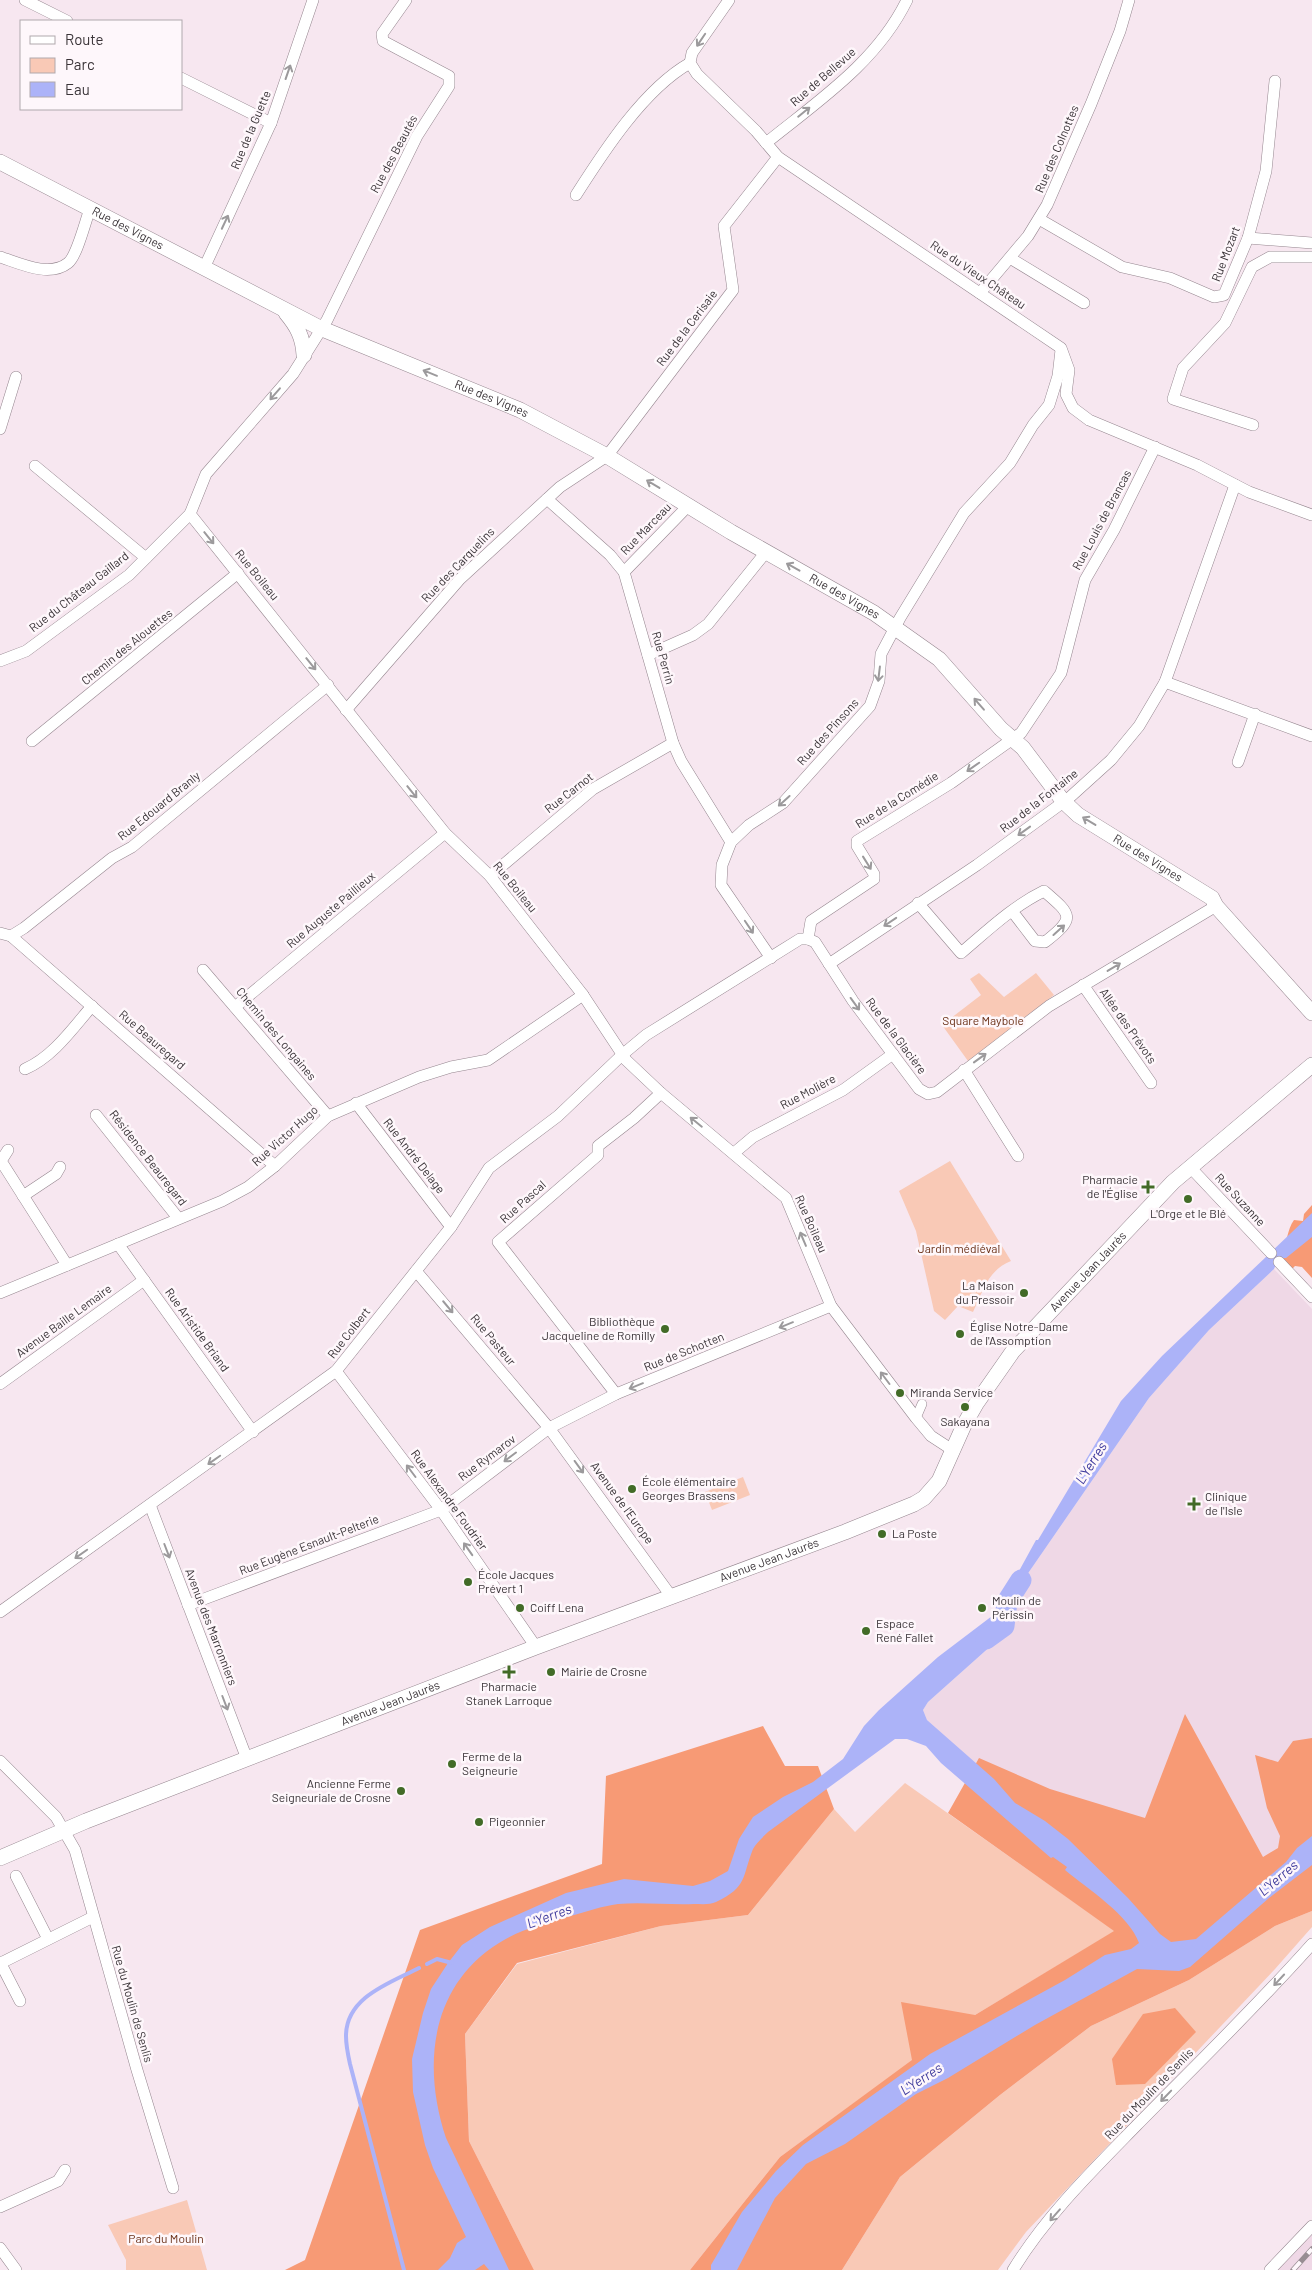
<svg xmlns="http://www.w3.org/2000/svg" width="1312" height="2270" viewBox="0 0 1312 2270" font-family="Barlow,sans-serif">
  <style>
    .built { fill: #efd8e6 }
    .green { fill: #f9c9b6 }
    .forest { fill: #f79a75 }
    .water { fill: #acb3f8 }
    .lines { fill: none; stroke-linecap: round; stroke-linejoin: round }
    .stream { stroke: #acb3f8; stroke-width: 4 }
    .river { stroke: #acb3f8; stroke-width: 21 }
    .pedestrian-casing { stroke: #95868f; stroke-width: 10 }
    .minor-casing { stroke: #95868f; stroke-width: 12 }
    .tertiary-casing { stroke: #95868f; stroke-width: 16 }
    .pedestrian { stroke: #fff; stroke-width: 9 }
    .minor { stroke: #fff; stroke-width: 11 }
    .tertiary { stroke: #fff; stroke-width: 15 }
    .rail-casing { stroke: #988d93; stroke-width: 5.5 }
    .rail { stroke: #fef7fb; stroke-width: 4; stroke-dasharray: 11; stroke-linecap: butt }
    .oneway { stroke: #9c9a9c }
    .poi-dot { fill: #426b27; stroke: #fef7fb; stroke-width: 2 }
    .labels { text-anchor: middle; stroke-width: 5; stroke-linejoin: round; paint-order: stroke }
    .street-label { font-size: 12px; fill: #3a3438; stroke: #fef7fb }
    .park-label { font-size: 12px; fill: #692f15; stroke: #fef7fb }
    .poi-label { font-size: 12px; fill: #3a3438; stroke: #fef7fb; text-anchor: start }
    .water-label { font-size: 14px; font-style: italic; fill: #403c9d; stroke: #fef7fb }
  </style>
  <rect width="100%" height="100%" fill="#f7e7f0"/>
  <!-- built -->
  <g class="built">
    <polygon points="1274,1269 1312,1309 1312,1836 1196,1939 976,1764 927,1720 923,1710 928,1702 1002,1636 1007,1628 1002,1611 1149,1398 1209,1330"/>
    <polygon points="1312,2233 1312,2270 1276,2270"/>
  </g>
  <!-- green -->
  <g class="green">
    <polygon points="979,973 1004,997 1036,973 1054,995 968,1061 942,1025 981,995 970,979"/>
    <path d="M950,1161l61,100c-23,9 -28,30 -38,51l-15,-6 -13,14 -11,-9 -18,-80 -17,-40z"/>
    <polygon points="743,1477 750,1495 712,1510 705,1492"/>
    <polygon points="905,1783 1115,1931 975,2015 780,2157 690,2270 534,2270 469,2141 465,2034 517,1964 661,1926 748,1915 834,1809 855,1832"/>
    <polygon points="1312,1911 1312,1927 1275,1969 1026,2232 998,2270 842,2270 900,2177 1000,2095 1091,2026 1189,1980 1275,1926"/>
    <polygon points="187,2200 207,2270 126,2270 126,2260 108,2225"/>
  </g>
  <!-- forest -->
  <g class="forest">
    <path d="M1312,1205v73l-10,-11 -7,-1 -5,5 -9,-11c5,-13 6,-31 13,-40l9,1 1,-7z"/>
    <polygon points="1185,1714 1263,1857 1278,1848 1280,1836 1267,1808 1255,1755 1278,1762 1293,1741 1312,1738 1312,1911 1275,1926 1189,1980 1091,2026 1000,2095 900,2177 842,2270 690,2270 780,2157 912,2060 901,2002 975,2015 1114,1931 948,1813 979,1758 1050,1789 1145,1818"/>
    <polygon points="763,1726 785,1766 818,1766 834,1809 748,1915 661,1926 517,1963 465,2034 469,2141 534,2270 285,2270 305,2260 420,1930 602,1864 606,1776"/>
    <polygon points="1175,2008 1196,2032 1145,2084 1116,2085 1112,2059 1143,2014"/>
  </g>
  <!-- water -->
  <path class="water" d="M1312,1213v24l-26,21h-3l-7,6 -2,5 -65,61 -60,68 -147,213 5,17 -5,8 -74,66 -5,8 4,10 67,59 21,24 30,18 23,18 60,59 32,36 11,8 25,-3 90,-77 11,-14 15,-12v29l-43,33 -79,69 -11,4 -42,-2 -102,56 -87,53 -32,16 -71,50 -39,20 -31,34 -38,72h-26v-5l31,-53 34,-41 27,-26 127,-91 135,-74 40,-25 26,-6 8,-6c-10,-28 -51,-54 -74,-73l2,-3 -14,-10 -2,1 -110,-95 -15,-17 -19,-7h-12l-127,93c-5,5 -12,11 -15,17 -11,27 -5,38 -37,53 -6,3 -15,2 -22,2 -24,1 -53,-2 -76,0 -16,2 -32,8 -48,12 -24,7 -49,13 -71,27 -69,43 -77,123 -53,195l63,132h-20l-5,-6 -9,6h-37l12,-12 7,-15 9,-6 -33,-69 -8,-23 -12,-53 -1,-33 11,-46 8,-24 17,-26 14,-18 28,-18 76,-34 58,-14 69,7 17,-5 18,-10 11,-32 14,-22 30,-20 30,-15 30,-23 21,-33 15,-16 59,-53 58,-44 40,-73h2l83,-139 41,-45z"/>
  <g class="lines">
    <!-- stream -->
    <g class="stream">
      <polyline points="427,1964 437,1959 452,1963"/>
      <path d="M404,2270l-54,-206c-2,-9 -4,-19 -4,-28 0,-39 44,-53 73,-68"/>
    </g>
    <!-- river -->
    <polyline class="river" points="986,1639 1004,1626 1007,1602 1021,1580"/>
    <!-- pedestrian casing -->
    <g class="pedestrian-casing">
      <polyline id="pedestrian" points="916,1418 922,1404"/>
    </g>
    <!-- minor casing -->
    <g class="minor-casing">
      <g id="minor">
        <polyline points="25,0 67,21"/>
        <polyline points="406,0 382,34 383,41 449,76 449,86 417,136 327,320 293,374 206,474 190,514 445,833 490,876 583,995 626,1060 661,1093 786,1198 831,1306 916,1418 931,1436 954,1451"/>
        <polyline points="729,0 692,53 690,63 697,74 756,131 778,157 1061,348 1069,370 1066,394 1073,408 1089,420 1197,465 1249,492 1312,515"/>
        <polyline points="181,78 271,123"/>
        <path d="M766,143c52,-42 111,-81 141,-143"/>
        <path d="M576,195c28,-44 68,-106 114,-132"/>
        <polyline points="1039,219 1122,267 1170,278 1214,297 1224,295 1248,238 1266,171 1275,81"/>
        <polyline points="1248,238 1312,243"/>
        <path d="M0,257c19,6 49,21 68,6 9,-7 17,-41 22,-54"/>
        <polyline points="1010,258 1084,303"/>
        <polyline points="205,266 271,123 313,0"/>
        <polyline points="980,293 1028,236 1047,205 1091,104 1120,31 1129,0"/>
        <polyline points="1253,425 1173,399 1183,368 1225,323 1252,267 1270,257 1312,257"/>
        <polyline points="0,429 16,377"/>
        <polyline points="35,466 146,558"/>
        <polyline points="547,499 610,555 624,572 673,743 681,761 731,842"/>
        <polyline points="624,572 688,506"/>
        <polyline points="648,655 693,635 708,624 766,552"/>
        <polyline points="0,661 26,651 129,575 190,514"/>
        <polyline points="1165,682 1312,736"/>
        <polyline points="346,710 460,579 560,487 607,456 733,290 724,226 778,157"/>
        <polyline points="32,741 238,573"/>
        <polyline points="1238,762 1255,714"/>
        <polyline points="490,876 593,789 673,743"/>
        <path d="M918,903l43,50c26,-22 52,-47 83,-62 28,24 32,27 1,51l-10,-1 -23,-30"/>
        <polyline points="0,933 11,936 24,928 112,858 132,847 328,685"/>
        <polyline points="11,936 275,1166"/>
        <polyline points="808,939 811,921 874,879 874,874 857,846 857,841 951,783 1021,733 1061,673 1085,580 1114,530 1155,447"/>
        <polyline points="771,958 721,885 722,865 731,842 749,825 783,803 870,706 879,681 881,654 900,618 964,513 1010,463 1033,425 1049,405 1058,376 1061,350"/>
        <polyline points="829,964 977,865 1069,798 1111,760 1139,726 1165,682 1235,485"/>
        <polyline points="203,970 328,1116"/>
        <polyline points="1083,985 1151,1083"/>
        <polyline points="235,1007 445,833"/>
        <path d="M25,1069c28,-12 48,-41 67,-63"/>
        <polyline points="964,1070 1018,1156"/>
        <polyline points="356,1103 451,1227"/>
        <polyline points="96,1115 178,1218"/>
        <polyline points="8,1150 1,1161 67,1265"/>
        <polyline points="734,1153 753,1137 843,1090 893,1054"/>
        <polyline points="1190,1167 1271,1253"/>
        <polyline points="23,1196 56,1174 60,1167"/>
        <polyline points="118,1244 253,1432"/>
        <polyline points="1279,1262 1312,1297"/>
        <polyline points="416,1271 549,1428 671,1596"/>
        <polyline points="0,1293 222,1201 248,1187 275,1166 328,1116 419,1077 451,1067 488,1060 583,995"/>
        <polyline points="336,1371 441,1510 536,1647"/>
        <polyline points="0,1384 144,1280"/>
        <polyline points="616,1394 498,1242 598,1155 598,1146 634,1118 661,1093"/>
        <polyline points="150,1505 247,1759"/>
        <polyline points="188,1605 441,1510 549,1428 616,1394 831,1306"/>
        <polyline points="0,1612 336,1371 451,1227 489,1168 558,1116 622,1055 646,1035 800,939 808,939 815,942 853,1001 919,1089 928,1094 937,1092 1049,1006 1216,906"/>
        <polyline points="0,1761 56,1817 75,1850 137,2070 173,2188"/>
        <polyline points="16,1876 48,1939"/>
        <polyline points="0,1962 20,2001"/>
        <polyline points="1,1963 93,1917"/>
        <polyline points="0,2207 58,2181 65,2170"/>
        <polyline points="0,2248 16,2270"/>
        <path d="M1013,2270c33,-54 79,-99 123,-144 59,-60 120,-119 176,-182"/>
        <polyline points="1270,2270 1312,2226"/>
      </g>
    </g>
    <!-- tertiary casing -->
    <g class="tertiary-casing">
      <g id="tertiary">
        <path id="s1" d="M0,162l320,166 200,82 87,46 124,76 143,81 65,46 62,70 22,19 40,53 15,14 134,83 4,8 96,107"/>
        <path d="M286,313c11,13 17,24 18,42"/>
        <path id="s2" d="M0,1858l86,-37 450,-174 309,-115 69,-28 10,-6 15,-17 25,-56 12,-21 37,-53 160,-169 139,-117"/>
      </g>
    </g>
    <!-- pedestrian -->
    <use href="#pedestrian" class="pedestrian"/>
    <!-- minor -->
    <use href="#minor" class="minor"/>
    <!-- tertiary -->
    <use href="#tertiary" class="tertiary"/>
    <!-- rail casing -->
    <g class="rail-casing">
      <polyline id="rail" points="1293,2270 1312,2249"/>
    </g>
    <!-- rail -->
    <use href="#rail" class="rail"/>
  </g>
  <!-- one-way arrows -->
  <defs><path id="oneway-shaft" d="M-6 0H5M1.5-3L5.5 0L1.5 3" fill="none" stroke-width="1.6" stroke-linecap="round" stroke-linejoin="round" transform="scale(1.25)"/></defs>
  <g class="oneway">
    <use href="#oneway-shaft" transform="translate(701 40) rotate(124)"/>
    <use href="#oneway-shaft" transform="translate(288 72) rotate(-71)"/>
    <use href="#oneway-shaft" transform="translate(804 112) rotate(-39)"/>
    <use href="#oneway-shaft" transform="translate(225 222) rotate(-65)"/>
    <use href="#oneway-shaft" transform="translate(430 373) rotate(-158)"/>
    <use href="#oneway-shaft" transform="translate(275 394) rotate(131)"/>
    <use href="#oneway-shaft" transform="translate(653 484) rotate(-149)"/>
    <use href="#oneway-shaft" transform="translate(209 538) rotate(51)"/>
    <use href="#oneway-shaft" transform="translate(793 567) rotate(-151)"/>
    <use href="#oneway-shaft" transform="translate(311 664) rotate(51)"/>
    <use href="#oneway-shaft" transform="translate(879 674) rotate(97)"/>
    <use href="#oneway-shaft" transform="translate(979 704) rotate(-131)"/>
    <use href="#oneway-shaft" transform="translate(973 767) rotate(145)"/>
    <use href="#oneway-shaft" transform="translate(412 792) rotate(51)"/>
    <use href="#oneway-shaft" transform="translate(784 801) rotate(138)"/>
    <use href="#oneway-shaft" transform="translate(1089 821) rotate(-149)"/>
    <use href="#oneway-shaft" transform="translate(1024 831) rotate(144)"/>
    <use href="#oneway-shaft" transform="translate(867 863) rotate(58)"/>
    <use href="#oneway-shaft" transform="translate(890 922) rotate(146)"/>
    <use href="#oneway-shaft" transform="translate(749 927) rotate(56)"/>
    <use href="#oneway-shaft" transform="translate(1059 930) rotate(-42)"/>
    <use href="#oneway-shaft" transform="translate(1114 967) rotate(-31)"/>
    <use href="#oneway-shaft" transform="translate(855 1004) rotate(54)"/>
    <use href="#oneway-shaft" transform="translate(980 1058) rotate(-36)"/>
    <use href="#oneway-shaft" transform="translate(696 1122) rotate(-141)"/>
    <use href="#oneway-shaft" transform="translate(803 1239) rotate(-113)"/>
    <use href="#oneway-shaft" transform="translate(448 1307) rotate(50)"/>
    <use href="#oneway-shaft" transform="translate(786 1325) rotate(158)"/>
    <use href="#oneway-shaft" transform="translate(885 1378) rotate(-127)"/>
    <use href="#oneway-shaft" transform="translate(636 1386) rotate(158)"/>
    <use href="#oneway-shaft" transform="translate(510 1457) rotate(143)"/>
    <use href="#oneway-shaft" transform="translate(214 1460) rotate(145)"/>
    <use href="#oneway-shaft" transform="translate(579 1467) rotate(54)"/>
    <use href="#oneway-shaft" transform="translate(411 1471) rotate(-127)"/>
    <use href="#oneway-shaft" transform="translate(468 1549) rotate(-125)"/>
    <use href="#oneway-shaft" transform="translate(167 1551) rotate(69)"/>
    <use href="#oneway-shaft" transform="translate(81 1554) rotate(145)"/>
    <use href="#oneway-shaft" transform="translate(225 1703) rotate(69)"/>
    <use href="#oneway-shaft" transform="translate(1279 1980) rotate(133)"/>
    <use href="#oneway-shaft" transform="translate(1166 2096) rotate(134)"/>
    <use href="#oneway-shaft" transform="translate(1055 2215) rotate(131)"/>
  </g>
  <!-- markers -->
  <g class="poi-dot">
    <path d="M1145.5 1179.5h5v5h5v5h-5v5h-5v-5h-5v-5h5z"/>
    <circle cx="1188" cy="1199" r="5"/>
    <circle cx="1024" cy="1293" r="5"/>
    <circle cx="665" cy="1329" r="5"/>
    <circle cx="960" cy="1334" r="5"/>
    <circle cx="900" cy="1393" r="5"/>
    <circle cx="965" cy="1407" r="5"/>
    <circle cx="632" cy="1489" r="5"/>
    <path d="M1191.5 1496.5h5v5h5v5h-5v5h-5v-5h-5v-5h5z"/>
    <circle cx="882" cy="1534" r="5"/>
    <circle cx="468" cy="1582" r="5"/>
    <circle cx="520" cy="1608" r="5"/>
    <circle cx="982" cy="1608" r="5"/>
    <circle cx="866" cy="1631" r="5"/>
    <path d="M506.5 1664.5h5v5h5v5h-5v5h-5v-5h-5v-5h5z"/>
    <circle cx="551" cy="1672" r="5"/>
    <circle cx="452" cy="1764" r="5"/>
    <circle cx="401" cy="1791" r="5"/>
    <circle cx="479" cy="1822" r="5"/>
  </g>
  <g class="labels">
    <!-- street labels -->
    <g class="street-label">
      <text transform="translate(823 77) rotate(-41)" y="4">Rue de Bellevue</text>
      <text transform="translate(251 130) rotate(-67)" y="4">Rue de la Guette</text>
      <text transform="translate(1057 149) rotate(-67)" y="4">Rue des Colnottes</text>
      <text transform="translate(394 154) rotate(-62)" y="4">Rue des Beautés</text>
      <text dy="4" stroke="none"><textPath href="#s1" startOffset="144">Rue des Vignes</textPath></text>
      <text transform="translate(1226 254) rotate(-69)" y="4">Rue Mozart</text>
      <text transform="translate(978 275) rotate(34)" y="4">Rue du Vieux Château</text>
      <text transform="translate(687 328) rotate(-53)" y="4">Rue de la Cerisaie</text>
      <text dy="4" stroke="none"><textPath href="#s1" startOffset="546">Rue des Vignes</textPath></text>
      <text transform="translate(1102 520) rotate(-62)" y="4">Rue Louis de Brancas</text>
      <text transform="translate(646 529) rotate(-46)" y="4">Rue Marceau</text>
      <text transform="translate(458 565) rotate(-46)" y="4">Rue des Carquelins</text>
      <text transform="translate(257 575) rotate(51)" y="4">Rue Boileau</text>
      <text transform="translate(79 592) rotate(-38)" y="4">Rue du Château Gaillard</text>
      <text dy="4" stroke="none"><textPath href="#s1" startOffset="951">Rue des Vignes</textPath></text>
      <text transform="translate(127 647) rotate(-39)" y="4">Chemin des Alouettes</text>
      <text transform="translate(663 658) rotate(74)" y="4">Rue Perrin</text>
      <text transform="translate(828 732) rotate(-48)" y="4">Rue des Pinsons</text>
      <text transform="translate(569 793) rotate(-38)" y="4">Rue Carnot</text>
      <text transform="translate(897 800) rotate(-32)" y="4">Rue de la Comédie</text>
      <text transform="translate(1039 801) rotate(-38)" y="4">Rue de la Fontaine</text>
      <text transform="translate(159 806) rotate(-39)" y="4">Rue Edouard Branly</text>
      <text dy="4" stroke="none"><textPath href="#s1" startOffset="1356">Rue des Vignes</textPath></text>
      <text transform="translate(515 887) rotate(51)" y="4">Rue Boileau</text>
      <text transform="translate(331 910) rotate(-40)" y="4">Rue Auguste Paillieux</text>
      <text transform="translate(1128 1026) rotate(55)" y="4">Allée des Prévots</text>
      <text transform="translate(276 1034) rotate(50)" y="4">Chemin des Longaines</text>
      <text transform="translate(896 1036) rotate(53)" y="4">Rue de la Glacière</text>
      <text transform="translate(152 1040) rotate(41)" y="4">Rue Beauregard</text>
      <text transform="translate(808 1092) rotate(-28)" y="4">Rue Molière</text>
      <text transform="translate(285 1136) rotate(-42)" y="4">Rue Victor Hugo</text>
      <text transform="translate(414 1156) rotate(52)" y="4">Rue André Delage</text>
      <text transform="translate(148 1158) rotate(52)" y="4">Résidence Beauregard</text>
      <text transform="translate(1240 1200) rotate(47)" y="4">Rue Suzanne</text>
      <text transform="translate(523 1202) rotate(-42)" y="4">Rue Pascal</text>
      <text transform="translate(811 1224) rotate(66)" y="4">Rue Boileau</text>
      <text dy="4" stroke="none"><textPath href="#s2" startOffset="1274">Avenue Jean Jaurès</textPath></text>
      <text transform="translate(64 1321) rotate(-36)" y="4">Avenue Baille Lemaire</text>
      <text transform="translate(197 1330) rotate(54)" y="4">Rue Aristide Briand</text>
      <text transform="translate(349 1333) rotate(-52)" y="4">Rue Colbert</text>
      <text transform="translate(493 1340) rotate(50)" y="4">Rue Pasteur</text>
      <text transform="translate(684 1352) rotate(-22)" y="4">Rue de Schotten</text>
      <text transform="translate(487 1458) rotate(-37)" y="4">Rue Rymarov</text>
      <text transform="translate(449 1500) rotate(54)" y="4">Rue Alexandre Foudrier</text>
      <text transform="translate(622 1503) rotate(54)" y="4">Avenue de l'Europe</text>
      <text transform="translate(309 1545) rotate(-21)" y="4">Rue Eugène Esnault-Pelterie</text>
      <text dy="4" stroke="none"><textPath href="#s2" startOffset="825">Avenue Jean Jaurès</textPath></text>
      <text transform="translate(211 1627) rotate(69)" y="4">Avenue des Marronniers</text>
      <text dy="4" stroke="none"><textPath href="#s2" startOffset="420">Avenue Jean Jaurès</textPath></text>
      <text transform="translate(132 2004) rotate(74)" y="4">Rue du Moulin de Senlis</text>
      <text transform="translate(1149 2094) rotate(-46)" y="4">Rue du Moulin de Senlis</text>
    </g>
    <!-- park labels -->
    <g class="park-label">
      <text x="983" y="1025">Square Maybole</text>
      <text x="959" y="1253">Jardin médiéval</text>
      <text x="166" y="2243">Parc du Moulin</text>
    </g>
    <!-- poi labels -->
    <g class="poi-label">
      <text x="1138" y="1184" text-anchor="end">Pharmacie<tspan x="1138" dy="14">de l'Église</tspan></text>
      <text x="1188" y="1218" text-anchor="middle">L'Orge et le Blé</text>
      <text x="1014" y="1290" text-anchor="end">La Maison<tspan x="1014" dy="14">du Pressoir</tspan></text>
      <text x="655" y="1326" text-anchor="end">Bibliothèque<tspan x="655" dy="14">Jacqueline de Romilly</tspan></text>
      <text x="970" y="1331">Église Notre-Dame<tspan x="970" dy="14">de l'Assomption</tspan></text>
      <text x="910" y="1397">Miranda Service</text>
      <text x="965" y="1426" text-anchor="middle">Sakayana</text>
      <text x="642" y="1486">École élémentaire<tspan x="642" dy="14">Georges Brassens</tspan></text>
      <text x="1205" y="1501">Clinique<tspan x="1205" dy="14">de l'Isle</tspan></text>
      <text x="892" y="1538">La Poste</text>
      <text x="478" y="1579">École Jacques<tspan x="478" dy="14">Prévert 1</tspan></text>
      <text x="992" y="1605">Moulin de<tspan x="992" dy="14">Périssin</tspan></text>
      <text x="530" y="1612">Coiff Lena</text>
      <text x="876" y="1628">Espace<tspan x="876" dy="14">René Fallet</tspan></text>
      <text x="561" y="1676">Mairie de Crosne</text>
      <text x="509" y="1691" text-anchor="middle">Pharmacie<tspan x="509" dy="14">Stanek Larroque</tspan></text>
      <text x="462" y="1761">Ferme de la<tspan x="462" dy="14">Seigneurie</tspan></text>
      <text x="391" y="1788" text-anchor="end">Ancienne Ferme<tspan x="391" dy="14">Seigneuriale de Crosne</tspan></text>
      <text x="489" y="1826">Pigeonnier</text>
    </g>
    <!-- water labels -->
    <g class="water-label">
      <text transform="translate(1091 1463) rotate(-58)" y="5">L'Yerres</text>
      <text transform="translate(1278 1878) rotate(-40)" y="5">L'Yerres</text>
      <text transform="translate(549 1916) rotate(-20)" y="5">L'Yerres</text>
      <text transform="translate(921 2079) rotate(-33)" y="5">L'Yerres</text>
    </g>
  </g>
  <!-- legend -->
  <rect x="20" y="20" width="162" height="90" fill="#fef7fb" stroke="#b0a9ad"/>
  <rect x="30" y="36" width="25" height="8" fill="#ffffff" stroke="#b0a9ad"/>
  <text x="65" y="45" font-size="15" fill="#3a3438">Route</text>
  <rect x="30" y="58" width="25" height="15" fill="#f9c9b6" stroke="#b0a9ad"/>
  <text x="65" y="70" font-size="15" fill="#3a3438">Parc</text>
  <rect x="30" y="82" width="25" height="15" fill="#acb3f8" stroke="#b0a9ad"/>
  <text x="65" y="95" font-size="15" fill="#3a3438">Eau</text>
</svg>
